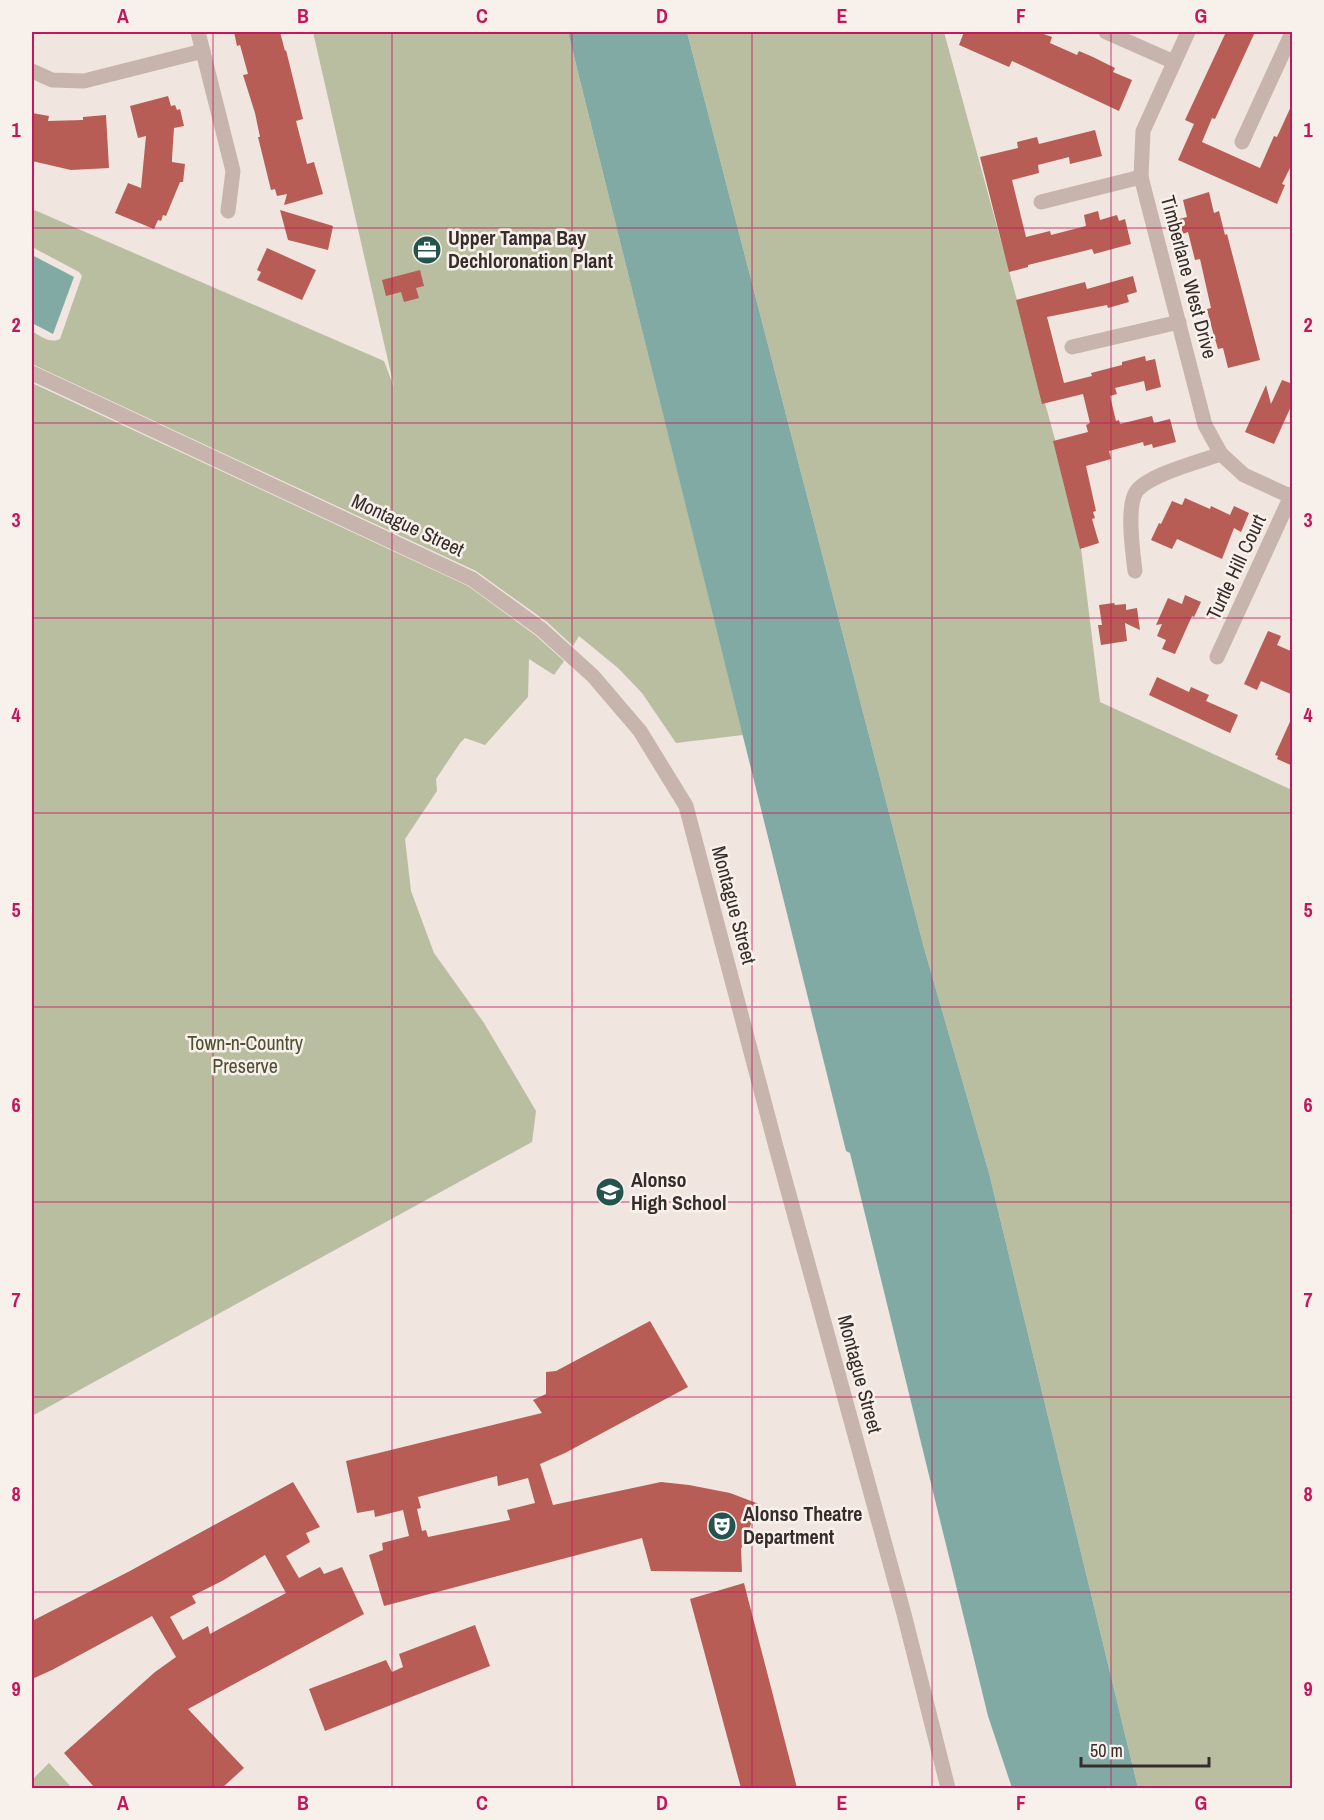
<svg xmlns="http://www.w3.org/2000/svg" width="1324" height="1820" viewBox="0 0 1324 1820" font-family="'Archivo Narrow',sans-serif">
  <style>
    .green { fill: #b9bea1 }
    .water { fill: #82aaa4 }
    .building { fill: #b85c56; fill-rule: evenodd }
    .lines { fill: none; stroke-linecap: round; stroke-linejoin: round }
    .minor { stroke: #c7b4ac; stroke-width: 15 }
    .tertiary { stroke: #c7b4ac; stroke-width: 15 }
    .grid { fill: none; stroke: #c2185b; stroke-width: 1.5; stroke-opacity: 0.55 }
    .labels { text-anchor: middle; stroke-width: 5; stroke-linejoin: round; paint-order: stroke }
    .poi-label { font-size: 20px; font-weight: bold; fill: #362c2a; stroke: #f8f0eb; text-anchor: start }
    .street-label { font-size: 20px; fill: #362c2a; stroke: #f8f0eb }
    .park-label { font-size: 20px; fill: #4b5131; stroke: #f8f0eb }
    .neatline { fill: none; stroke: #c2185b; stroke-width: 2 }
    .grid-label { font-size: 20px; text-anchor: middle; font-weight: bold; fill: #c2185b }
  </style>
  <rect width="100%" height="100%" fill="#f0e5df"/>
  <!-- green -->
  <g class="green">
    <path d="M313,32h255l175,703 -67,8 -34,-50 -24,-25 -39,-32 -6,10 -26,-24 -71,-51 -444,-207v-33c8,5 18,13 28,8l22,-63 -3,-4 -47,-25v-38l352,152 10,26z"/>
    <polygon points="687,32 944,32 1078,524 1100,702 1292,790 1292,1788 1138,1788 989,1173 924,948"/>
    <polygon points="32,383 468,586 535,635 564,661 554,675 529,659 528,697 485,745 465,738 460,743 436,779 437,791 405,839 411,891 434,953 484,1023 536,1111 532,1142 32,1416"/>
    <polygon points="49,1763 72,1788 32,1788 32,1780"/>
  </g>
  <!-- water -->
  <g class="water">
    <polygon points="568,32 687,32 924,948 989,1173 1138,1788 1012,1788 988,1716 850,1153 846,1151"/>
    <polygon points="32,255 74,277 53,334 32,323"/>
  </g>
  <!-- building -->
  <g class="building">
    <polygon points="234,32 280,32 285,51 286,50 303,119 296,121 307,164 314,162 323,194 284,205 287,194 277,196 275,189 271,190 258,137 260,137 255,113 243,75 248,74 240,45 237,46"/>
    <polygon points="964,32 1038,32 1052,37 1050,43 1077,55 1079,51 1093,57 1115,68 1113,72 1132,80 1119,111 1012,61 1009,67 959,45"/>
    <polygon points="1226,32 1255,32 1215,119 1212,118 1202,142 1260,168 1274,136 1277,137 1293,102 1293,162 1282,184 1285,185 1277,204 1178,160 1194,124 1185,120"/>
    <polygon points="168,96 171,106 175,105 177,110 180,109 184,126 174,128 172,158 172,162 185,164 183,182 180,182 166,216 163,215 161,221 158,220 154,229 115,213 128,183 141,188 146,136 138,138 130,106"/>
    <polygon points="32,113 49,116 48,121 83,120 83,117 106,115 109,168 71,170 32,161"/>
    <polygon points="1095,130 1102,156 1070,164 1069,157 1038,165 1039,173 1012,180 1026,237 1050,231 1051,235 1086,226 1084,215 1098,211 1100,220 1117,215 1119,221 1125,219 1131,244 1094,254 1092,249 1028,265 1028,267 1009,272 980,157 1018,148 1017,142 1037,137 1039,144"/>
    <polygon points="1209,192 1214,213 1219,211 1225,235 1227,234 1260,360 1228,368 1223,348 1218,349 1211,325 1207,309 1211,308 1200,259 1195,260 1188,232 1183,234 1179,219 1187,217 1183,200"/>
    <polygon points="280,210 333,226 328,250 288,240"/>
    <polygon points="267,248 316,270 302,300 257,280 261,272 257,270"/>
    <polygon points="420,270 424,286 416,288 419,298 404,302 401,292 386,296 382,280"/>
    <polygon points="1133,276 1137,292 1127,295 1129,302 1108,308 1107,305 1047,317 1064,383 1092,376 1091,373 1122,365 1122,362 1145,356 1146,361 1155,359 1161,387 1146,391 1144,381 1115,388 1117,394 1110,396 1116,421 1119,420 1120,424 1152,416 1154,423 1170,419 1176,442 1153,448 1152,444 1144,446 1143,442 1109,451 1111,459 1086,466 1096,511 1093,512 1095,518 1092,519 1099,543 1080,549 1053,441 1088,432 1086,425 1090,423 1083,394 1042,404 1016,300 1085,282 1087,289"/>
    <polygon points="1282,380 1293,384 1293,402 1274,444 1245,432 1266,385 1271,404"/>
    <polygon points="1185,498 1210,509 1211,506 1230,515 1234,506 1249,513 1241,532 1234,528 1222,559 1177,539 1172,549 1151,540 1159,523 1161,524 1172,501 1182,505"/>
    <polygon points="1185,595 1201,602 1194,617 1192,616 1175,654 1162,649 1166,640 1157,636 1162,624 1156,625 1168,598 1182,604"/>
    <polygon points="1114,603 1115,605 1126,604 1126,610 1137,608 1140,630 1125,623 1127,641 1101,645 1098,625 1102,625 1099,605"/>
    <polygon points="1268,631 1281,636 1277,645 1293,652 1293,695 1261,681 1257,690 1244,684"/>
    <polygon points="1157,677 1189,692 1191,687 1209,695 1206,701 1238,715 1230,733 1149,695"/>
    <polygon points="1293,715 1293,766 1277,759 1278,756 1275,755"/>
    <path d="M650,1321l38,66 -123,66 -25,11 13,41 108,-23 28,3 41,8 29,11 -18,45 1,23 -91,-1 -9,-33 -258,68 -15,-51 14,-5 -1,-7 27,-7 -6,-26 -28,7 -1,-7 -17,3 -11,-52 196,-48 -9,-13 13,-6v-22l10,-1zM497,1476l1,10 30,-8 7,25 -28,7 3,10 -82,17 -2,-7 -4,1 -5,-22 4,-1 -3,-11z"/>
    <path d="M293,1482l27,45 -14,6 4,9 -24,14 13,22 21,-11 4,7 18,-7 22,47 -176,95 56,59 -22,20h-127l-31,-35 91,-81 21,-15 -24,-41 -100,54 -20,9v-58l96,-49zM265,1555l21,38 -76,41 -2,-8 -25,14 -13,-23 26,-14 -4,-7 30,-15z"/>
    <polygon points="744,1583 746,1591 797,1788 741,1788 690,1599"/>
    <polygon points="475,1625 490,1666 325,1731 309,1689 386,1660 392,1672 403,1667 399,1654"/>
  </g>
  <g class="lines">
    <!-- minor -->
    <g class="minor">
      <polyline points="198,32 233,171 228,211"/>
      <polyline points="1106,32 1174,62"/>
      <polyline points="32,71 52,80 84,81 203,51"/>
      <polyline points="1242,142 1292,33"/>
      <polyline points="1041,202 1141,177"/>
      <polyline points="1072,347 1179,322"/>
      <path d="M1135,571c-2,-18 -9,-63 1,-79 11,-17 65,-31 85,-38"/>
      <polyline points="1217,657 1292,494"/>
    </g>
    <!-- tertiary -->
    <g class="tertiary">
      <polyline points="1188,32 1143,131 1141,177 1205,425 1221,454 1244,475 1292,497"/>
      <polyline points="32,373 472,579 541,629 593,676 640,731 686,806 776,1147 904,1614 948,1788"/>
    </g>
  </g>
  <!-- grid -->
  <path class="grid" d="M213,32v1756M392,32v1756M572,32v1756M752,32v1756M932,32v1756M1111,32v1756M32,228h1260M32,423h1260M32,618h1260M32,813h1260M32,1007h1260M32,1202h1260M32,1397h1260M32,1592h1260"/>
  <!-- icons -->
  <defs>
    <g id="office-disc" transform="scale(1.5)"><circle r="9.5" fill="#25534e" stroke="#f8f0eb"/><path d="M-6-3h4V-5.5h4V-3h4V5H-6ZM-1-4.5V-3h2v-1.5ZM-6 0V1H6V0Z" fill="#fff"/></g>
    <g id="school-disc" transform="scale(1.5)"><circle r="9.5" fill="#25534e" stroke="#f8f0eb"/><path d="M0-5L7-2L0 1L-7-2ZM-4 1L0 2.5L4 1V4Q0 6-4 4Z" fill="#fff"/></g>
    <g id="theatre-disc" transform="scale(1.5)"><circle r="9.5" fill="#25534e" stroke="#f8f0eb"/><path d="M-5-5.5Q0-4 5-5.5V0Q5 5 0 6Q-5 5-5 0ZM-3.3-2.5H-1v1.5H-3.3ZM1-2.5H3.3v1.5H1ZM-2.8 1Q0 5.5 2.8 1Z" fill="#fff"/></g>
  </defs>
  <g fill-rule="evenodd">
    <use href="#office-disc" x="427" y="250"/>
    <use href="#school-disc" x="610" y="1192"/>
    <use href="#theatre-disc" x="722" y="1526"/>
  </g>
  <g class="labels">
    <!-- poi labels -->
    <g class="poi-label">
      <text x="448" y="245">Upper Tampa Bay<tspan x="448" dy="23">Dechloronation Plant</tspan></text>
      <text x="631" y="1187">Alonso<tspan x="631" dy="23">High School</tspan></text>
      <text x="743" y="1521">Alonso Theatre<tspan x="743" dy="23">Department</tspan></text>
    </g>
    <!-- street labels -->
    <g class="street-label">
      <text transform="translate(1189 277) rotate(75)" y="7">Timberlane West Drive</text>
      <text transform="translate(408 525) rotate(25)" y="7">Montague Street</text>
      <text transform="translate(1236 567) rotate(-65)" y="7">Turtle Hill Court</text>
      <text transform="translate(734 905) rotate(75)" y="7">Montague Street</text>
      <text transform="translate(860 1374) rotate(75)" y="7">Montague Street</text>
    </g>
    <!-- park labels -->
    <g class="park-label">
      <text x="245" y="1050">Town-n-Country<tspan x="245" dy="23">Preserve</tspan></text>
    </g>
  </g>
  <!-- border -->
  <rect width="1324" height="1820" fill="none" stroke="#f8f0eb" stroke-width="66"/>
  <!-- scale -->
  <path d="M1081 1757v9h128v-9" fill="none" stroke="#362c2a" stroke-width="3"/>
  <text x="1090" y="1757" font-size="18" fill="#362c2a" stroke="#f8f0eb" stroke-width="4.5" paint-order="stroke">50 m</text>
  <rect x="33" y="33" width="1258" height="1754" class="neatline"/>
  <g class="grid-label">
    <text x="123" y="23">A</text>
    <text x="303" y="23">B</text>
    <text x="482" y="23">C</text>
    <text x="662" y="23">D</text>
    <text x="842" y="23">E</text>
    <text x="1021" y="23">F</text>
    <text x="1201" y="23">G</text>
    <text x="16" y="137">1</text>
    <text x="1308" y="137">1</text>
    <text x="16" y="332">2</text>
    <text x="1308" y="332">2</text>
    <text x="16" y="527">3</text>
    <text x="1308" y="527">3</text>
    <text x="16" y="722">4</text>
    <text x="1308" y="722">4</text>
    <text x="16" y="917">5</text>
    <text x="1308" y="917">5</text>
    <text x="16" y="1112">6</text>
    <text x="1308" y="1112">6</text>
    <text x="16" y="1307">7</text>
    <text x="1308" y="1307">7</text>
    <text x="16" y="1501">8</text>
    <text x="1308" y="1501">8</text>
    <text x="16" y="1696">9</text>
    <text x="1308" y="1696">9</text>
    <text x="123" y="1810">A</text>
    <text x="303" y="1810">B</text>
    <text x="482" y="1810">C</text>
    <text x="662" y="1810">D</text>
    <text x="842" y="1810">E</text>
    <text x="1021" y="1810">F</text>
    <text x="1201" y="1810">G</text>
  </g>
</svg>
